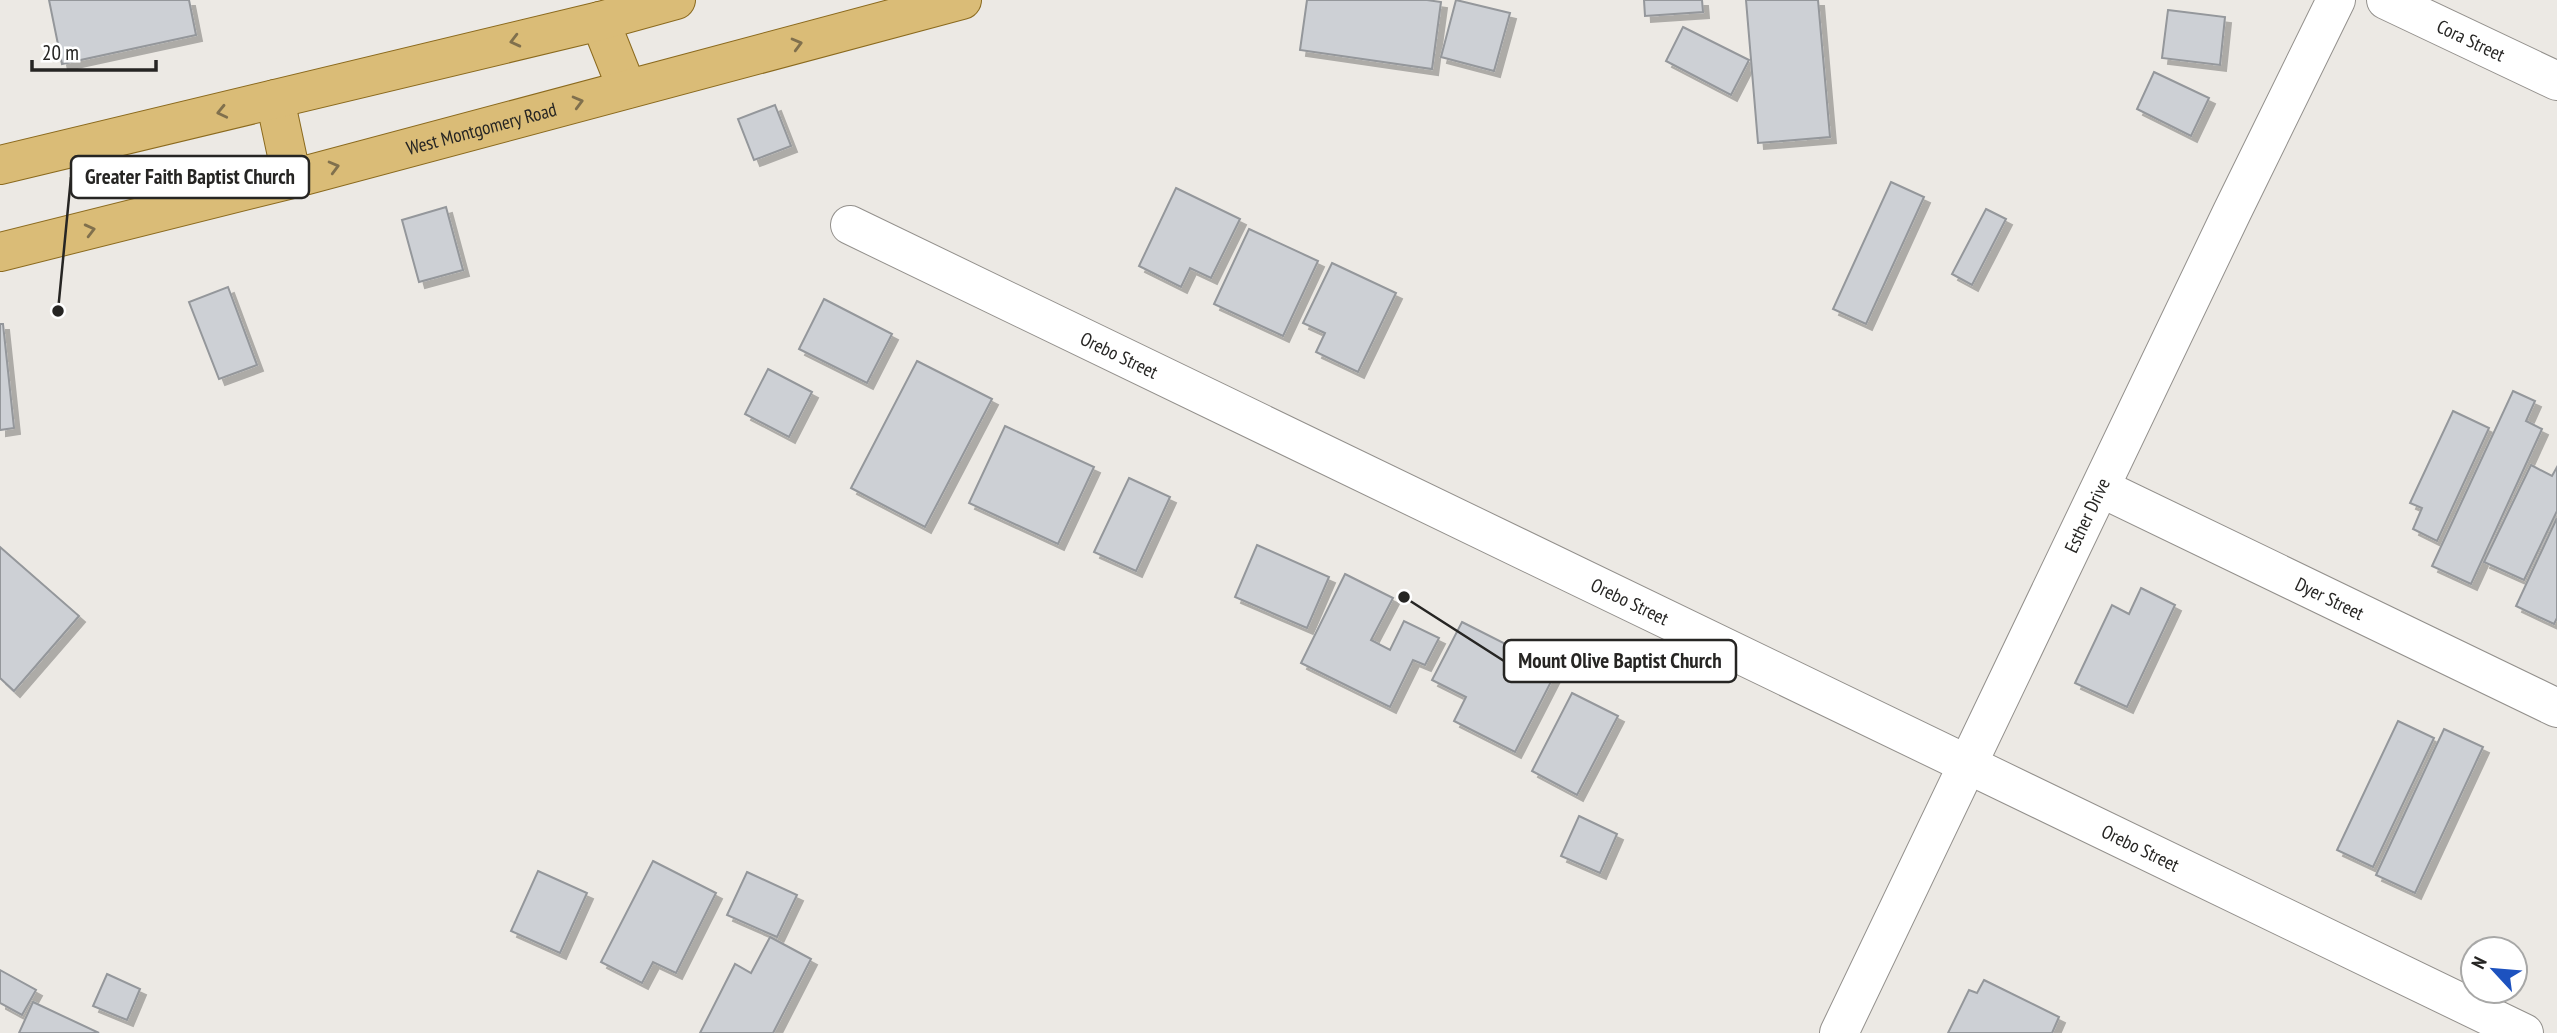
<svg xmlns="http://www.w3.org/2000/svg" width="2557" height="1033" viewBox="0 0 2557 1033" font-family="'PT Sans Narrow',sans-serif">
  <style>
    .building { fill: #cdd0d5; stroke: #94979b; stroke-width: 2; filter: url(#shadow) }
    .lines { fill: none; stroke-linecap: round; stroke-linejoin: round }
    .minor-casing { stroke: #93908c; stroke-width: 40 }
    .major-casing { stroke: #8b6a1e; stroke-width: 40 }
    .minor { stroke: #fff; stroke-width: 38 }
    .major { stroke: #dabc77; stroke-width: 38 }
    .oneway { stroke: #80704d }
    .labels { text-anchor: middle; stroke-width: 7; stroke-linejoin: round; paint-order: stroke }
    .street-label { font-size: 19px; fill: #262523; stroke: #fff }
    .leader { fill: none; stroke: #262523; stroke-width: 2.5 }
    .callout-dot { fill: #262523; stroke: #fff; stroke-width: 2.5 }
    .callout { fill: #fff; stroke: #262523; stroke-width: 2.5 }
    .callout-label { font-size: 21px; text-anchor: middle; font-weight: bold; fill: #262523 }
  </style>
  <defs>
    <filter id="shadow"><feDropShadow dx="6" dy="6" stdDeviation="0" flood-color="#0004"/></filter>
  </defs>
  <rect width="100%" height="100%" fill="#ece9e4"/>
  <!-- building -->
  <g class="building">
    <polygon points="49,0 189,0 196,35 62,64"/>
    <polygon points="1307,0 1427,0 1441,2 1432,69 1300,50"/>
    <polygon points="1456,0 1510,13 1494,71 1441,57"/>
    <polygon points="1644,0 1702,0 1703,12 1645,16"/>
    <polygon points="1746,0 1818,0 1830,137 1758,143"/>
    <polygon points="2168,10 2225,17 2220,65 2162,58"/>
    <polygon points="1683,27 1749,60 1731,95 1666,61"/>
    <polygon points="2154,72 2209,98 2191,136 2137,109"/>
    <polygon points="775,105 791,146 754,160 738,119"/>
    <polygon points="1891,182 1924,197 1866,324 1833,309"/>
    <polygon points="1176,188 1240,219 1211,278 1190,268 1181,287 1139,266"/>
    <polygon points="446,207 463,270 419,282 402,220"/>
    <polygon points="1986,209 2006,219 1972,285 1952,274"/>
    <polygon points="1249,229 1318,261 1283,336 1214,304"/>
    <polygon points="1332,263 1396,293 1358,372 1316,352 1325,333 1303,323"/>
    <polygon points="228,287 257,365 219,379 189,302"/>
    <polygon points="824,299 892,334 867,383 799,349"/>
    <polygon points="0,324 3,324 14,428 0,430"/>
    <polygon points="917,361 992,399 925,527 851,488"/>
    <polygon points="768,369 812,392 789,437 745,414"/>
    <polygon points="2513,391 2535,401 2526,421 2542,429 2471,584 2432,566"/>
    <polygon points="2453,411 2489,428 2437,541 2413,529 2422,508 2410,503"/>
    <polygon points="1005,426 1094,467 1058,544 969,503"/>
    <polygon points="2531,465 2552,476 2557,467 2557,511 2524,580 2484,562"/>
    <polygon points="1129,478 1170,497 1136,571 1094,552"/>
    <polygon points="2557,518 2557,618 2554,624 2516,606"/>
    <polygon points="1257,545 1329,577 1307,628 1235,597"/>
    <polygon points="0,547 79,616 14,691 0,678"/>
    <polygon points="1345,574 1393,598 1371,640 1390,650 1404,621 1439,638 1425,665 1413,660 1390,707 1301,663"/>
    <polygon points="2141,588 2175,605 2127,707 2075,683 2112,605 2129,614"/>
    <polygon points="1462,622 1557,670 1515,752 1454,721 1466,697 1432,680"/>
    <polygon points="1572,693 1618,716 1577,795 1532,771"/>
    <polygon points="2398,721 2434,738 2373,867 2337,850"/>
    <polygon points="2444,729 2483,747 2415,893 2376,875"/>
    <polygon points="1579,816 1617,834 1600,873 1561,856"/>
    <polygon points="653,861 716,893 676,973 653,962 642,983 601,962"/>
    <polygon points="538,871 587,893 560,953 511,931"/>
    <polygon points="747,872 797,895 777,937 727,915"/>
    <polygon points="770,937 811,959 773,1033 700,1033 735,964 751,973"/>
    <polygon points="0,970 36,990 22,1015 0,1003"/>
    <polygon points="107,974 140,989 127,1020 93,1006"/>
    <polygon points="1984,980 2059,1017 2052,1033 1948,1033 1969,990 1977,993"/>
    <polygon points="33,1002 99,1033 19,1033"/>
  </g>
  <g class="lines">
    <!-- minor casing -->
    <g class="minor-casing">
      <g id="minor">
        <path id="s1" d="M2386,0l171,81"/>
        <path id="s2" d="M850,225l1674,808"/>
        <path id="s3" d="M2101,488l456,220"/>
        <path id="s4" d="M1839,1033l393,-821 104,-212"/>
      </g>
    </g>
    <!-- major casing -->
    <g class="major-casing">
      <g id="major">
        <polyline points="600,21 627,89"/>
        <polyline points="275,99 292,179"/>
        <polyline points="0,165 600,21 676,0"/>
        <path id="s5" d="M0,252l292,-73 670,-179"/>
      </g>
    </g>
    <!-- minor -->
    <use href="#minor" class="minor"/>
    <!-- major -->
    <use href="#major" class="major"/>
  </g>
  <!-- one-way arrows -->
  <defs><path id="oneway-chevron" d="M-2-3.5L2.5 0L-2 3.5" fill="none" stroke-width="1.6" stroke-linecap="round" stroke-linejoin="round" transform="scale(1.75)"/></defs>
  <g class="oneway">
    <use href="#oneway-chevron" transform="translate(515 41) rotate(166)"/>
    <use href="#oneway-chevron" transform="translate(797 44) rotate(-15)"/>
    <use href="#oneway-chevron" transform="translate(578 102) rotate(-15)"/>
    <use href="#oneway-chevron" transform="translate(222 112) rotate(167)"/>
    <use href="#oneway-chevron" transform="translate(334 167) rotate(-15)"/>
    <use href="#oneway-chevron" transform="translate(90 230) rotate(-14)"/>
  </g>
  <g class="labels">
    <!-- street labels -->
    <g class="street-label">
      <text dy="7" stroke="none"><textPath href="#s1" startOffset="94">Cora Street</textPath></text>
      <text dy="7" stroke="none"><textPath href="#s5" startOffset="497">West Montgomery Road</textPath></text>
      <text dy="7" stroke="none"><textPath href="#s2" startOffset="299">Orebo Street</textPath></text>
      <text dy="7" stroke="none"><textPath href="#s4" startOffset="574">Esther Drive</textPath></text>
      <text dy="7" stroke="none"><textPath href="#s3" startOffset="254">Dyer Street</textPath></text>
      <text dy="7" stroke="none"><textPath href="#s2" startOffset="866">Orebo Street</textPath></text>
      <text dy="7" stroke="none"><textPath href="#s2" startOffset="1433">Orebo Street</textPath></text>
    </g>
  </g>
  <!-- callouts -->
  <path class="leader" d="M58 311L71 177M1404 597L1504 661"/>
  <g class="callout-dot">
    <circle cx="58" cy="311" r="7"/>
    <circle cx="1404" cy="597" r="7"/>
  </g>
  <g class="callout">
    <rect x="71" y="156" width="238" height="42" rx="7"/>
    <rect x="1504" y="640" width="232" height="42" rx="7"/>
  </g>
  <g class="callout-label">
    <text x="190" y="184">Greater Faith Baptist Church</text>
    <text x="1620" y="668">Mount Olive Baptist Church</text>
  </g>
  <!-- north arrow -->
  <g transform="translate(2494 970) rotate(296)"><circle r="33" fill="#ffffff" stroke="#a8a8a7" stroke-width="2"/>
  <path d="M0-5L12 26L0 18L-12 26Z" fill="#1d52bf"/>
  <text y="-10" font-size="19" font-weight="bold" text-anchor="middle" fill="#262523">N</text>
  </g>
  <!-- scale -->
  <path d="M32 60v10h124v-10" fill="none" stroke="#262523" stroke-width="3.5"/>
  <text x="42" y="60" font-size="21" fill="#262523" stroke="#ffffff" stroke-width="5" paint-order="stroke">20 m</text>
</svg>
